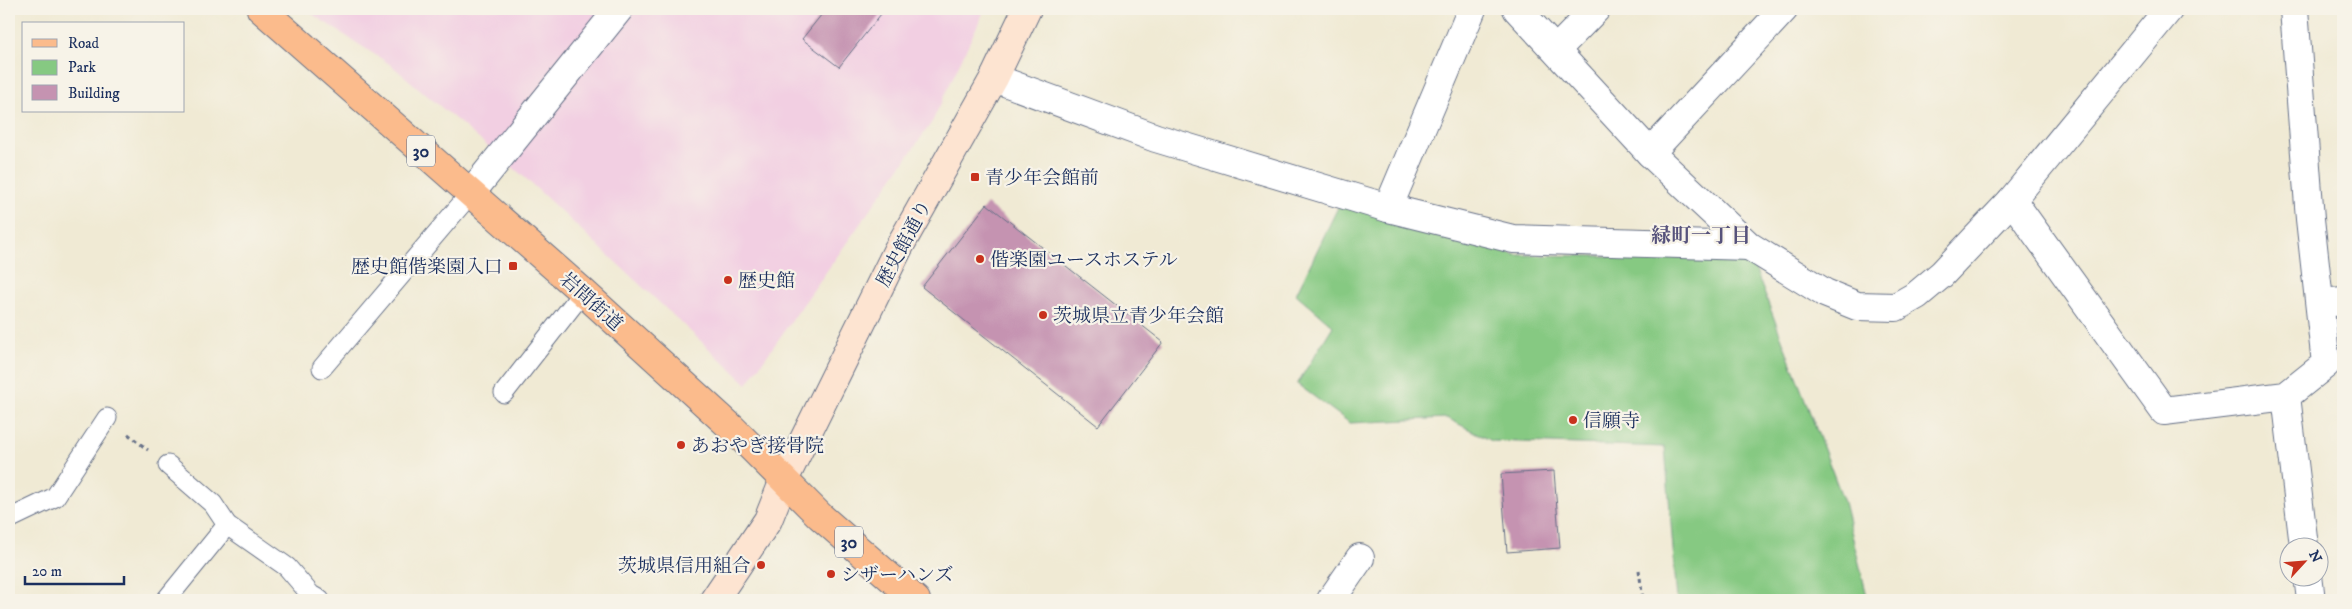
<svg xmlns="http://www.w3.org/2000/svg" width="2352" height="609" viewBox="0 0 2352 609" font-family="'IM FELL DW Pica','Noto Serif JP',serif">
  <style>
    .built { fill: #f2cfe2 }
    .green { fill: #86c982; stroke: #507c70 }
    .building { fill: #c593b1 }
    .lines { fill: none; stroke-linecap: round; stroke-linejoin: round }
    .lane-casing { stroke: #667087; stroke-width: 21 }
    .street-casing { stroke: #667087; stroke-width: 30 }
    .secondary-casing { stroke: #667087; stroke-width: 30 }
    .primary-casing { stroke: #667087; stroke-width: 30 }
    .path { stroke: #667087; stroke-width: 3; stroke-dasharray: 4 4; stroke-linecap: butt }
    .lane { stroke: #fff; stroke-width: 19 }
    .street { stroke: #fff; stroke-width: 28 }
    .secondary { stroke: #fde4d1; stroke-width: 28 }
    .primary { stroke: #fbbb8c; stroke-width: 28 }
    .poi-dot { fill: #c8321e; stroke: #f7f3e8; stroke-width: 2 }
    .labels { text-anchor: middle; stroke-width: 4.5; stroke-linejoin: round; paint-order: stroke }
    .shield { fill: #f7f3e8; stroke: #5d6a87; stroke-width: 1 }
    .shield-label { font-size: 18px; font-weight: bold; fill: #1b2f5e }
    .poi-label { font-size: 19px; fill: #1b2f5e; stroke: #f7f3e8; text-anchor: start }
    .street-label { font-size: 19px; fill: #1b2f5e; stroke: #f7f3e8 }
    .neighbourhood-label { font-size: 20px; font-weight: bold; fill: #56527b; stroke: #f7f3e8 }
  </style>
  <rect width="100%" height="100%" fill="#f7f3e8"/>
  <filter id="ink" filterUnits="userSpaceOnUse"><feTurbulence type="fractalNoise" baseFrequency=".02" numOctaves="2"/><feDisplacementMap in="SourceGraphic" scale="10" xChannelSelector="R" yChannelSelector="G"/><feConvolveMatrix kernelMatrix="1 2 1 2 8 2 1 2 1" color-interpolation-filters="sRGB"/></filter>
  <filter id="wash" filterUnits="userSpaceOnUse"><feTurbulence type="fractalNoise" baseFrequency=".0096" numOctaves="4" result="noise"/><feDisplacementMap in="SourceGraphic" scale="20" xChannelSelector="R" yChannelSelector="G"/><feGaussianBlur stdDeviation="1.12" result="paint"/><feColorMatrix in="noise" values="0 0 0 0 0 0 0 0 0 0 0 0 0 0 0 0 0 1.4 0 .05"/><feComposite in="paint" operator="in"/></filter>
  <g filter="url(#wash)">
    <rect width="100%" height="100%" fill="#f0ead4"/>
    <!-- built -->
    <polygon class="built" points="304,9 985,9 932,122 747,384 523,176 391,65"/>
    <!-- green -->
    <polygon class="green" points="1341,201 1516,255 1751,258 1844,502 1868,600 1677,600 1665,447 1492,441 1447,418 1350,423 1297,384 1333,326 1296,294"/>
    <g id="blocks">
      <!-- building -->
      <g class="building">
        <polygon points="826,9 885,9 839,67 802,39"/>
        <polygon points="987,204 1163,342 1098,426 922,287"/>
        <polygon points="1554,471 1560,548 1507,552 1501,474"/>
      </g>
    </g>
  </g>
  <g filter="url(#ink)">
    <use href="#blocks" fill-opacity="0" stroke="#667087" stroke-width="1"/>
    <g class="lines">
      <!-- lane casing -->
      <g class="lane-casing">
        <g id="lane">
          <polyline points="322,368 470,194"/>
          <polyline points="504,393 583,292"/>
          <polyline points="168,465 213,504 227,525 287,567 311,595 320,600"/>
          <polyline points="9,519 55,497 107,418"/>
          <polyline points="166,600 227,525"/>
        </g>
      </g>
      <!-- street casing -->
      <g class="street-casing">
        <g id="street">
          <polyline points="1517,9 1650,153 1749,246 1825,293 1857,306 1896,307 1917,295 1942,274 2012,200 2169,9"/>
          <polyline points="1556,50 1596,9"/>
          <polyline points="994,78 1156,138 1388,208 1513,239 1749,246"/>
          <polyline points="1650,153 1784,9"/>
          <polyline points="470,194 619,9"/>
          <polyline points="2012,200 2164,411 2286,396 2326,364 2310,219 2294,9"/>
          <polyline points="1388,208 1472,9"/>
          <polyline points="2321,303 2343,301"/>
          <polyline points="2286,396 2304,546"/>
          <polyline points="2308,576 2311,600"/>
          <polyline points="1331,600 1360,558"/>
        </g>
      </g>
      <!-- secondary casing -->
      <g class="secondary-casing">
        <polyline id="secondary" points="714,600 768,520 784,480 898,249 994,78 1027,9"/>
      </g>
      <!-- primary casing -->
      <g class="primary-casing">
        <polyline id="primary" points="261,9 583,292 732,428 820,516 916,600"/>
      </g>
      <!-- path -->
      <g class="path">
        <polyline points="128,434 148,450"/>
        <polyline points="1639,570 1643,600"/>
      </g>
      <!-- lane -->
      <use href="#lane" class="lane"/>
      <!-- street -->
      <use href="#street" class="street"/>
      <!-- secondary -->
      <use href="#secondary" class="secondary"/>
      <!-- primary -->
      <use href="#primary" class="primary"/>
    </g>
  </g>
  <!-- markers -->
  <g class="poi-dot">
    <rect x="970" y="172" width="10" height="10" rx="2.5"/>
    <circle cx="980" cy="259" r="5"/>
    <rect x="508" y="261" width="10" height="10" rx="2.5"/>
    <circle cx="728" cy="280" r="5"/>
    <circle cx="1043" cy="315" r="5"/>
    <circle cx="1573" cy="420" r="5"/>
    <circle cx="681" cy="445" r="5"/>
    <circle cx="761" cy="565" r="5"/>
    <circle cx="831" cy="574" r="5"/>
  </g>
  <g class="labels">
    <!-- shield labels -->
    <g class="shield">
      <rect x="407" y="135.5" width="28" height="31" rx="4"/>
      <rect x="835" y="526.5" width="28" height="31" rx="4"/>
    </g>
    <g class="shield-label">
      <text x="421" y="157">30</text>
      <text x="849" y="548">30</text>
    </g>
    <!-- poi labels -->
    <g class="poi-label">
      <text x="985" y="184">青少年会館前</text>
      <text x="990" y="266">偕楽園ユースホステル</text>
      <text x="503" y="273" text-anchor="end">歴史館偕楽園入口</text>
      <text x="738" y="287">歴史館</text>
      <text x="1053" y="322">茨城県立青少年会館</text>
      <text x="1583" y="427">信願寺</text>
      <text x="691" y="452">あおやぎ接骨院</text>
      <text x="751" y="572" text-anchor="end">茨城県信用組合</text>
      <text x="841" y="581">シザーハンズ</text>
    </g>
    <!-- street labels -->
    <g class="street-label">
      <text transform="translate(903 243) rotate(-62)" y="7">歴史館通り</text>
      <text transform="translate(592 301) rotate(42)" y="7">岩間街道</text>
    </g>
    <!-- neighbourhood labels -->
    <g class="neighbourhood-label">
      <text x="1701" y="242">緑町一丁目</text>
    </g>
  </g>
  <!-- margin -->
  <rect width="2352" height="609" fill="none" stroke="#f7f3e8" stroke-width="30"/>
  <!-- legend -->
  <rect x="22" y="22" width="162" height="90" fill="#f7f3e8" stroke="#9fa5b1"/>
  <rect x="32" y="39" width="25" height="8" fill="#fbbb8c" stroke="#9fa5b1"/>
  <text x="68" y="48" font-size="15" fill="#1b2f5e">Road</text>
  <rect x="32" y="60" width="25" height="15" fill="#86c982" stroke="#9fa5b1"/>
  <text x="68" y="72" font-size="15" fill="#1b2f5e">Park</text>
  <rect x="32" y="85" width="25" height="15" fill="#c593b1" stroke="#9fa5b1"/>
  <text x="68" y="98" font-size="15" fill="#1b2f5e">Building</text>
  <!-- north arrow -->
  <g transform="translate(2304 562) rotate(64)"><circle r="24" fill="#f7f3e8" stroke="#9fa5b1"/>
  <path d="M0-4L9 19L0 12L-9 19Z" fill="#c8321e"/>
  <text y="-8" font-size="14" font-weight="bold" text-anchor="middle" fill="#1b2f5e">N</text>
  </g>
  <!-- scale -->
  <path d="M25 576v8h99v-8" fill="none" stroke="#1b2f5e" stroke-width="2.5"/>
  <text x="32" y="576" font-size="15" fill="#1b2f5e" stroke="#f7f3e8" stroke-width="4" paint-order="stroke">20 m</text>
</svg>
